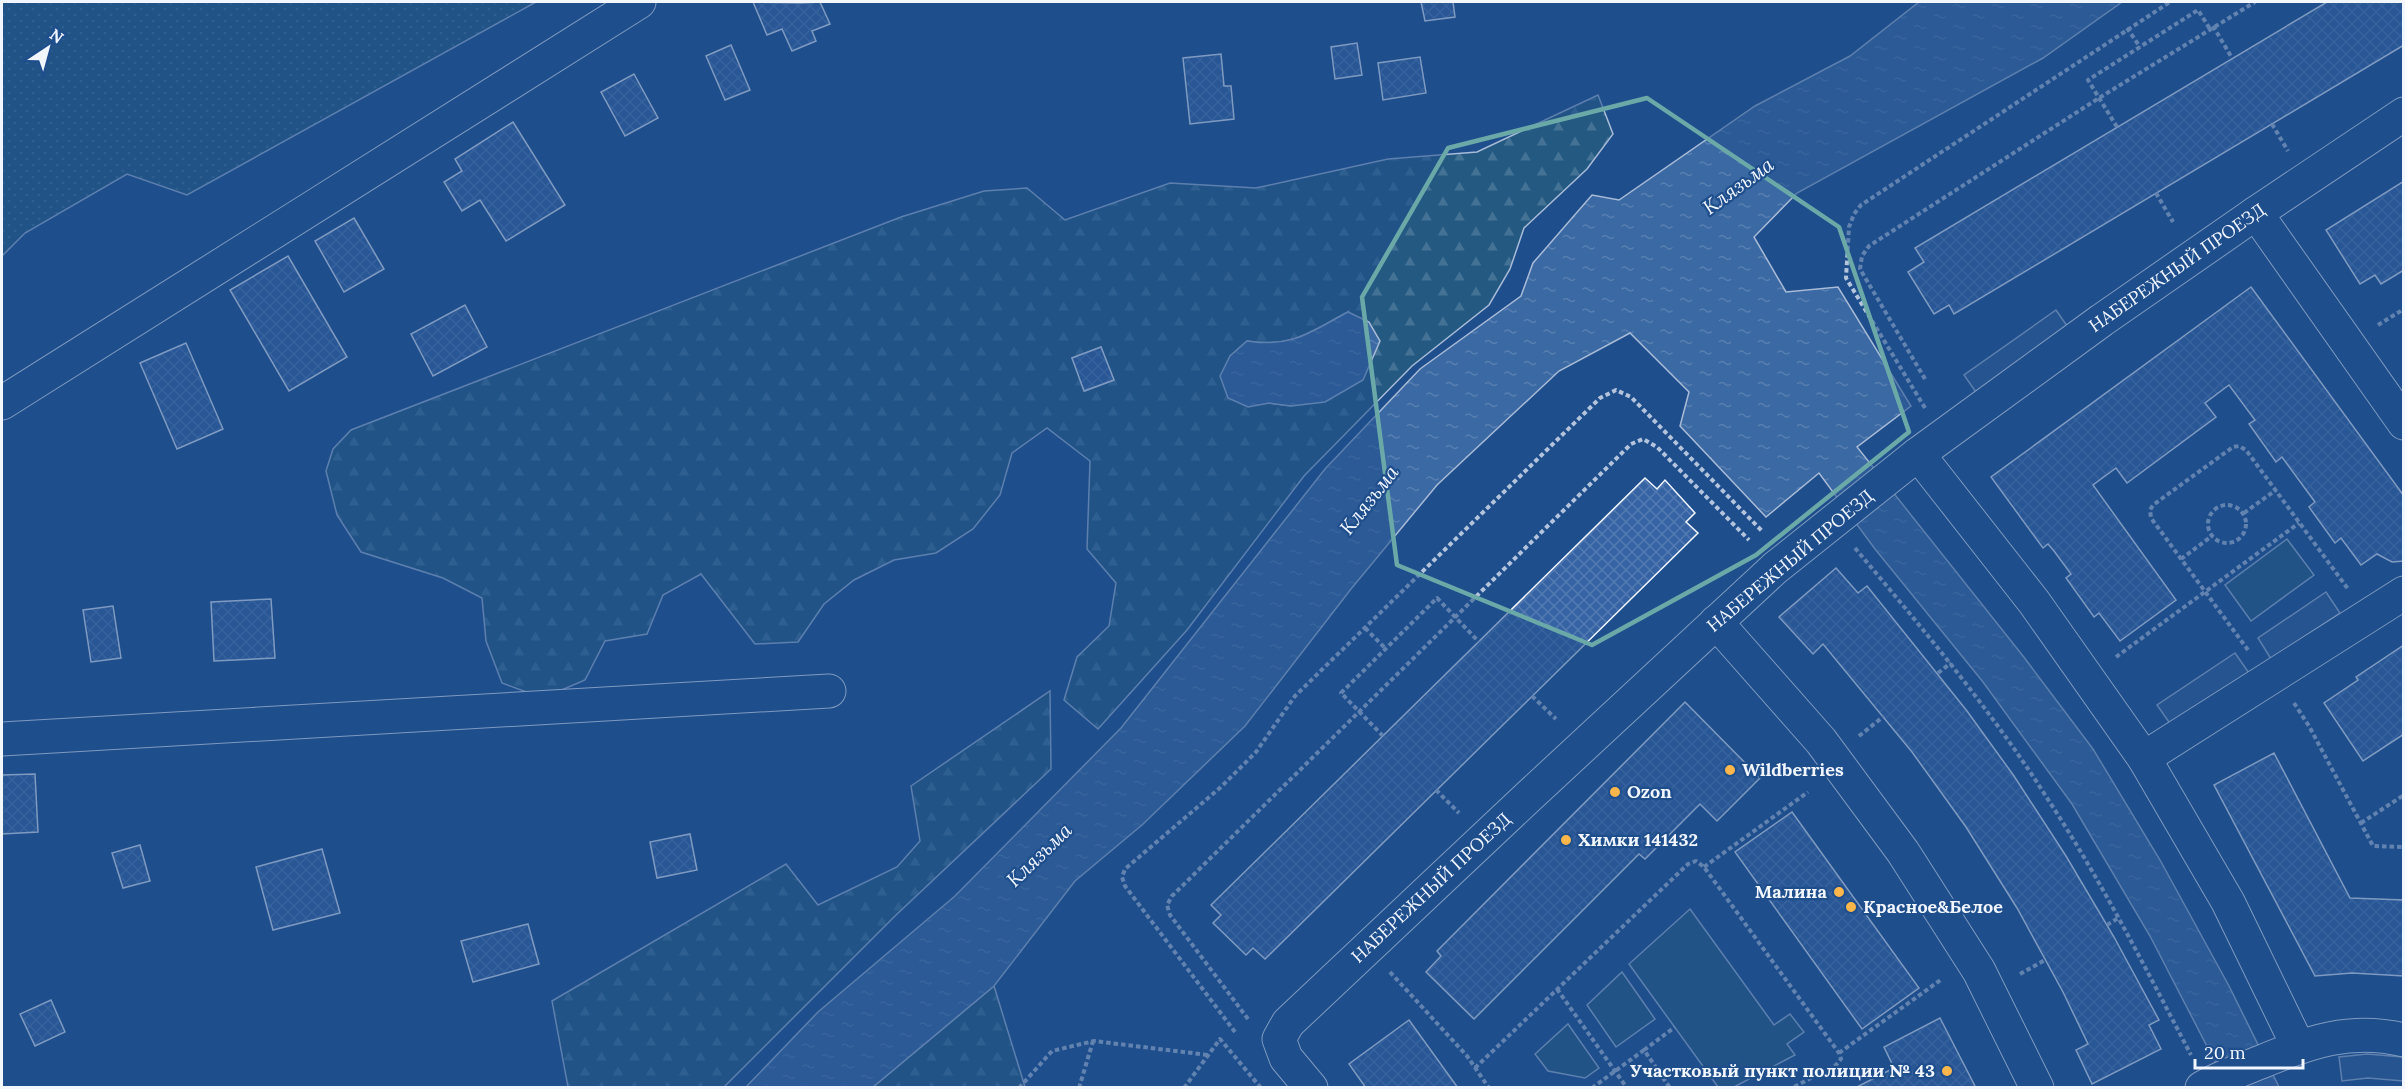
<svg xmlns="http://www.w3.org/2000/svg" width="2405" height="1089" viewBox="0 0 2405 1089" font-family="Lora,serif">
  <style>
    .grass { fill: url(#grass-dots); stroke: #a8bbd7; stroke-width: 1.5 }
    .forest { fill: url(#forest-firs); stroke: #a8bbd7; stroke-width: 1.5; fill-rule: evenodd }
    .park { fill: #245a82; stroke: #a8bbd7; stroke-width: 1.5 }
    .parking { fill: #305b95; stroke: #a8bbd7; stroke-width: 1.5 }
    .water { fill: url(#water-ripples); stroke: #a8bbd7; stroke-width: 1.5 }
    .building { fill: url(#building-cross-hatch); stroke: #f2f6ff; stroke-width: 1.5 }
    .lines { fill: none; stroke-linecap: round; stroke-linejoin: round }
    .minor-casing { stroke: #f2f6ff; stroke-width: 35 }
    .path { stroke: #b3c4dc; stroke-width: 4; stroke-dasharray: 4.5 3; stroke-linecap: butt }
    .minor { stroke: #1f4e8c; stroke-width: 33 }
    .marked { fill: none; stroke: #6aa9a8; stroke-width: 4.5; stroke-linejoin: round }
    .poi-dot { fill: #ffb74d; stroke: #1f4e8c; stroke-width: 2 }
    .labels { text-anchor: middle; stroke-width: 4.5; stroke-linejoin: round; paint-order: stroke }
    .street-label { font-size: 18px; fill: #f2f6ff; stroke: #1f4e8c }
    .poi-label { font-size: 18px; font-weight: bold; fill: #f2f6ff; stroke: #1f4e8c; text-anchor: start }
    .water-label { font-size: 20px; font-style: italic; fill: #f2f6ff; stroke: #1f4e8c }
  </style>
  <defs>
    <pattern id="grass-dots" width="8" height="8" patternUnits="userSpaceOnUse" patternTransform="scale(1.5)"><rect width="8" height="8" fill="#245a82"/><path d="M2 2h.1M6 6h.1" fill="none" stroke="#447295" stroke-width="1.8" stroke-linecap="round"/></pattern>
    <pattern id="forest-firs" width="22" height="20" patternUnits="userSpaceOnUse" patternTransform="scale(1.5)"><rect width="22" height="20" fill="#245a82"/><path d="M5 1l3.5 6h-7zM16 11l3.5 6h-7z" fill="#447295"/></pattern>
    <pattern id="water-ripples" width="26" height="14" patternUnits="userSpaceOnUse" patternTransform="scale(1.5)"><rect width="26" height="14" fill="#3b69a3"/><path d="M2 4q2-2 4 0t4 0M15 11q2-2 4 0t4 0" fill="none" stroke="#587fb1"/></pattern>
    <pattern id="building-cross-hatch" width="8" height="8" patternUnits="userSpaceOnUse" patternTransform="scale(1.5)"><rect width="8" height="8" fill="#3563a3"/><path d="M0 0l8 8M0 8l8-8" fill="none" stroke="#537ab1"/></pattern>
  </defs>
  <rect width="100%" height="100%" fill="#1f4e8c"/>
  <!-- grass -->
  <polygon class="grass" points="2,2 536,2 187,195 127,174 25,233 2,256"/>
  <!-- forest -->
  <g class="forest">
    <path d="M1598,95l15,39 -26,35 -63,59 -14,41 -21,36 -77,61 -108,110 -117,154 -89,99 -34,-29 13,-43 32,-31 7,-43 -29,-34 3,-88 -43,-33 -35,25 -12,42 -27,34 -37,24 -42,7 -40,20 -30,24 -26,38 -43,2 -54,-70 -38,21 -16,39 -42,7 -20,39 -42,18 -41,-15 -16,-42 -4,-43 -39,-20 -82,-26 -24,-37 -11,-44 7,-22 18,-19 550,-213 83,-26 43,-3 38,32 105,-37 86,5 132,-29 89,-7zM1348,312l-57,94 -22,-3 -39,-47 17,-15c46,7 62,-9 101,-29zM1101,347l13,33 -29,11 -13,-33z"/>
    <polygon points="1050,691 1051,769 895,916 724,1087 568,1087 552,1001 786,864 818,905 897,867 920,841 911,786"/>
    <polygon points="994,986 1025,1087 873,1087"/>
  </g>
  <!-- park -->
  <g class="park">
    <polygon points="2287,539 2314,575 2251,621 2225,585"/>
    <polygon points="1690,909 1774,1025 1790,1014 1804,1032 1787,1044 1795,1055 1734,1087 1718,1087 1629,964"/>
    <polygon points="1622,972 1655,1019 1616,1047 1587,1005"/>
    <polygon points="1568,1024 1599,1068 1585,1078 1548,1071 1535,1054"/>
  </g>
  <!-- parking -->
  <g class="parking">
    <polygon points="2056,310 2072,333 1980,398 1964,375"/>
    <polygon points="2326,592 2340,613 2271,659 2258,638"/>
    <polygon points="2235,653 2249,673 2171,725 2157,705"/>
    <polygon points="2367,1054 2403,1057 2403,1081 2368,1078 2342,1081 2339,1057"/>
  </g>
  <!-- water -->
  <g class="water">
    <polygon points="1919,2 2122,2 2043,58 1797,193 1754,237 1786,292 1838,287 1911,406 1857,447 2023,656 2093,749 2160,860 2229,986 2279,1087 2228,1087 2150,936 2072,804 1983,682 1875,549 1819,473 1766,517 1680,426 1689,392 1630,333 1559,371 1437,485 1351,589 1245,726 1142,825 1075,881 994,986 873,1087 745,1088 818,1012 955,896 1121,728 1325,469 1420,369 1521,296 1533,263 1592,195 1619,200 1755,106 1850,56"/>
    <path d="M1348,312l21,10 11,19 -17,39 -38,22 -34,4 -22,-3 -21,4 -20,-9 -8,-22 10,-20 17,-15c46,7 63,-9 101,-29z"/>
  </g>
  <!-- building -->
  <g class="building">
    <polygon points="753,2 801,3 820,2 830,24 812,31 816,41 792,51 782,29 767,35"/>
    <polygon points="1421,2 1453,2 1455,17 1425,21"/>
    <polygon points="2327,2 2404,2 2404,45 1954,314 1949,305 1934,314 1908,272 1924,262 1915,248"/>
    <polygon points="1357,43 1362,75 1335,79 1331,47"/>
    <polygon points="731,45 750,90 725,100 706,56"/>
    <polygon points="1221,54 1224,86 1231,86 1234,119 1190,124 1183,58"/>
    <polygon points="1420,57 1426,93 1383,100 1378,63"/>
    <polygon points="634,74 658,118 625,136 601,92"/>
    <polygon points="513,122 565,205 506,241 480,200 462,211 444,182 462,171 455,159"/>
    <polygon points="2404,181 2404,270 2381,284 2375,275 2360,284 2326,230"/>
    <polygon points="354,218 384,269 344,292 315,241"/>
    <polygon points="288,256 347,357 289,391 230,290"/>
    <polygon points="2251,287 2404,496 2404,561 2392,562 2377,554 2361,565 2341,538 2335,543 2309,507 2315,502 2282,457 2276,462 2249,424 2255,420 2229,385 2205,403 2216,417 2127,483 2116,468 2093,485 2176,600 2120,641 2099,613 2094,617 2066,578 2071,574 2054,551 2048,544 2043,548 1991,477"/>
    <polygon points="465,305 487,347 433,376 411,334"/>
    <polygon points="186,343 223,429 177,449 140,363"/>
    <polygon points="1101,347 1114,380 1084,391 1072,358"/>
    <polygon points="1645,478 1657,489 1665,480 1695,513 1686,522 1698,533 1265,959 1253,948 1246,955 1213,923 1221,915 1211,905"/>
    <polygon points="1836,568 1858,593 1867,586 1967,711 2014,776 2066,856 2114,937 2159,1020 2149,1025 2161,1049 2092,1084 2076,1050 2088,1044 2063,992 2017,908 1966,827 1912,752 1823,644 1813,654 1779,617"/>
    <polygon points="271,599 275,658 214,661 211,602"/>
    <polygon points="113,606 121,658 91,662 83,610"/>
    <polygon points="2404,645 2404,734 2363,761 2324,703 2358,680 2356,677"/>
    <polygon points="1685,702 1760,778 1717,821 1700,804 1645,859 1639,854 1474,1019 1426,972 1441,956 1437,951"/>
    <polygon points="2274,753 2350,898 2404,900 2404,976 2352,973 2315,976 2214,785"/>
    <polygon points="35,774 38,832 2,834 2,775"/>
    <polygon points="1792,812 1919,988 1862,1029 1735,852"/>
    <polygon points="690,834 697,870 657,878 650,842"/>
    <polygon points="140,845 150,881 123,888 112,853"/>
    <polygon points="322,849 340,913 273,930 256,867"/>
    <polygon points="528,924 539,964 473,982 461,941"/>
    <polygon points="51,1000 65,1032 35,1046 20,1014"/>
    <polygon points="1940,1018 1976,1088 1855,1088 1894,1068 1884,1047"/>
    <polygon points="1409,1020 1458,1088 1366,1088 1349,1064"/>
  </g>
  <g class="lines">
    <!-- minor casing -->
    <g class="minor-casing">
      <g id="minor">
        <polyline points="2256,213 2404,423"/>
        <polyline points="2,403 639,2"/>
        <polyline points="1918,454 2034,602 2144,758 2228,902 2298,1046"/>
        <polyline points="1716,622 1821,741 1903,852 1979,971 2037,1088"/>
        <polyline points="2,739 829,691"/>
        <polyline points="2144,758 2404,593"/>
        <polyline points="1311,1088 1286,1058 1279,1039 1288,1023 1527,798 1775,568 1918,454 2102,320 2256,213 2404,114"/>
        <path d="M2202,1088c19,-11 39,-18 59,-26 48,-20 90,-35 143,-22"/>
      </g>
    </g>
    <!-- path -->
    <g class="path">
      <polyline points="2213,26 2232,58"/>
      <polyline points="2127,28 2140,47"/>
      <polyline points="2272,124 2288,151"/>
      <polyline points="2117,127 2088,80 2198,10 2210,29"/>
      <polyline points="2156,193 2173,222"/>
      <polyline points="2378,325 2404,309"/>
      <polyline points="1925,379 1860,269 1862,256 1869,246 2099,98 2255,2"/>
      <polyline points="1925,408 1846,278 1849,227 1854,214 1861,205 2170,2"/>
      <circle cx="2227" cy="524" r="19"/>
      <polyline points="2244,513 2276,490"/>
      <path d="M1855,548c68,81 137,163 194,253 53,81 97,168 142,254"/>
      <polyline points="2181,559 2212,536"/>
      <polyline points="1365,628 1386,649"/>
      <polyline points="2248,650 2151,518 2150,510 2153,505 2233,447 2239,446 2246,450 2348,589"/>
      <polyline points="2116,657 2299,523"/>
      <polyline points="1938,673 1951,663"/>
      <polyline points="1532,696 1556,719"/>
      <polyline points="2294,703 2309,726 2373,846 2404,847"/>
      <polyline points="1383,736 1341,693 1437,598 1479,642"/>
      <polyline points="1859,736 1884,716"/>
      <polyline points="1436,790 1459,813"/>
      <polyline points="2361,823 2404,795"/>
      <polyline points="1704,867 1808,792"/>
      <polyline points="2107,925 2120,917"/>
      <polyline points="1390,972 1467,1056 1489,1088"/>
      <polyline points="2020,974 2045,960"/>
      <polyline points="1557,989 1627,1088"/>
      <polyline points="1248,1019 1170,915 1167,905 1172,896 1631,444 1643,439 1657,447 1749,540"/>
      <polyline points="1235,1032 1125,886 1122,877 1125,869 1221,787 1256,752 1295,696 1600,398 1616,390 1631,397 1762,531"/>
      <polyline points="1644,1050 1675,1027"/>
      <polyline points="1839,1053 1942,979"/>
      <polyline points="1475,1068 1688,864 1696,861 1704,867 1839,1053 1841,1059 1836,1065 1792,1088"/>
      <polyline points="1019,1088 1052,1051 1094,1041 1208,1055"/>
      <polyline points="1079,1088 1093,1041"/>
      <polyline points="1184,1088 1220,1039 1261,1088"/>
      <polyline points="1592,1088 1644,1050 1670,1088"/>
    </g>
    <!-- minor -->
    <use href="#minor" class="minor"/>
  </g>
  <!-- marked area -->
  <path d="M0 0H2405V1089H0ZM1647,98l192,129 70,205 -153,123 -164,90 -195,-80 -35,-268 86,-149z" fill="#1f4e8c" fill-opacity=".55" fill-rule="evenodd"/>
  <path class="marked" d="M1647,98l192,129 70,205 -153,123 -164,90 -195,-80 -35,-268 86,-149z"/>
  <!-- markers -->
  <g class="poi-dot">
    <circle cx="1730" cy="770" r="6"/>
    <circle cx="1615" cy="792" r="6"/>
    <circle cx="1566" cy="840" r="6"/>
    <circle cx="1839" cy="892" r="6"/>
    <circle cx="1851" cy="907" r="6"/>
    <circle cx="1947" cy="1071" r="6"/>
  </g>
  <g class="labels">
    <!-- street labels -->
    <g class="street-label">
      <text transform="translate(2177 268) rotate(-35)" y="6">НАБЕРЕЖНЫЙ ПРОЕЗД</text>
      <text transform="translate(1790 561) rotate(-40)" y="6">НАБЕРЕЖНЫЙ ПРОЕЗД</text>
      <text transform="translate(1431 888) rotate(-43)" y="6">НАБЕРЕЖНЫЙ ПРОЕЗД</text>
    </g>
    <!-- poi labels -->
    <g class="poi-label">
      <text x="1742" y="776">Wildberries</text>
      <text x="1627" y="798">Ozon</text>
      <text x="1578" y="846">Химки 141432</text>
      <text x="1827" y="898" text-anchor="end">Малина</text>
      <text x="1863" y="913">Красное&amp;Белое</text>
      <text x="1935" y="1077" text-anchor="end">Участковый пункт полиции № 43</text>
    </g>
    <!-- water labels -->
    <g class="water-label">
      <text transform="translate(1738 186) rotate(-36)" y="7">Клязьма</text>
      <text transform="translate(1369 500) rotate(-52)" y="7">Клязьма</text>
      <text transform="translate(1039 855) rotate(-44)" y="7">Клязьма</text>
    </g>
  </g>
  <!-- border -->
  <rect width="2405" height="1089" fill="none" stroke="#f2f6ff" stroke-width="6"/>
  <!-- north arrow -->
  <g transform="translate(48 48) rotate(36)" stroke="#1f4e8c" stroke-width="4.5" paint-order="stroke">
  <path d="M0-4.5L10 22L0 15L-10 22Z" fill="#f2f6ff"/>
  <text y="-9" font-size="16" font-weight="bold" text-anchor="middle" fill="#f2f6ff">N</text>
  </g>
  <!-- scale -->
  <path d="M2195 1059v9h108v-9" fill="none" stroke="#f2f6ff" stroke-width="3"/>
  <text x="2204" y="1059" font-size="18" fill="#f2f6ff" stroke="#1f4e8c" stroke-width="4.5" paint-order="stroke">20 m</text>
</svg>
